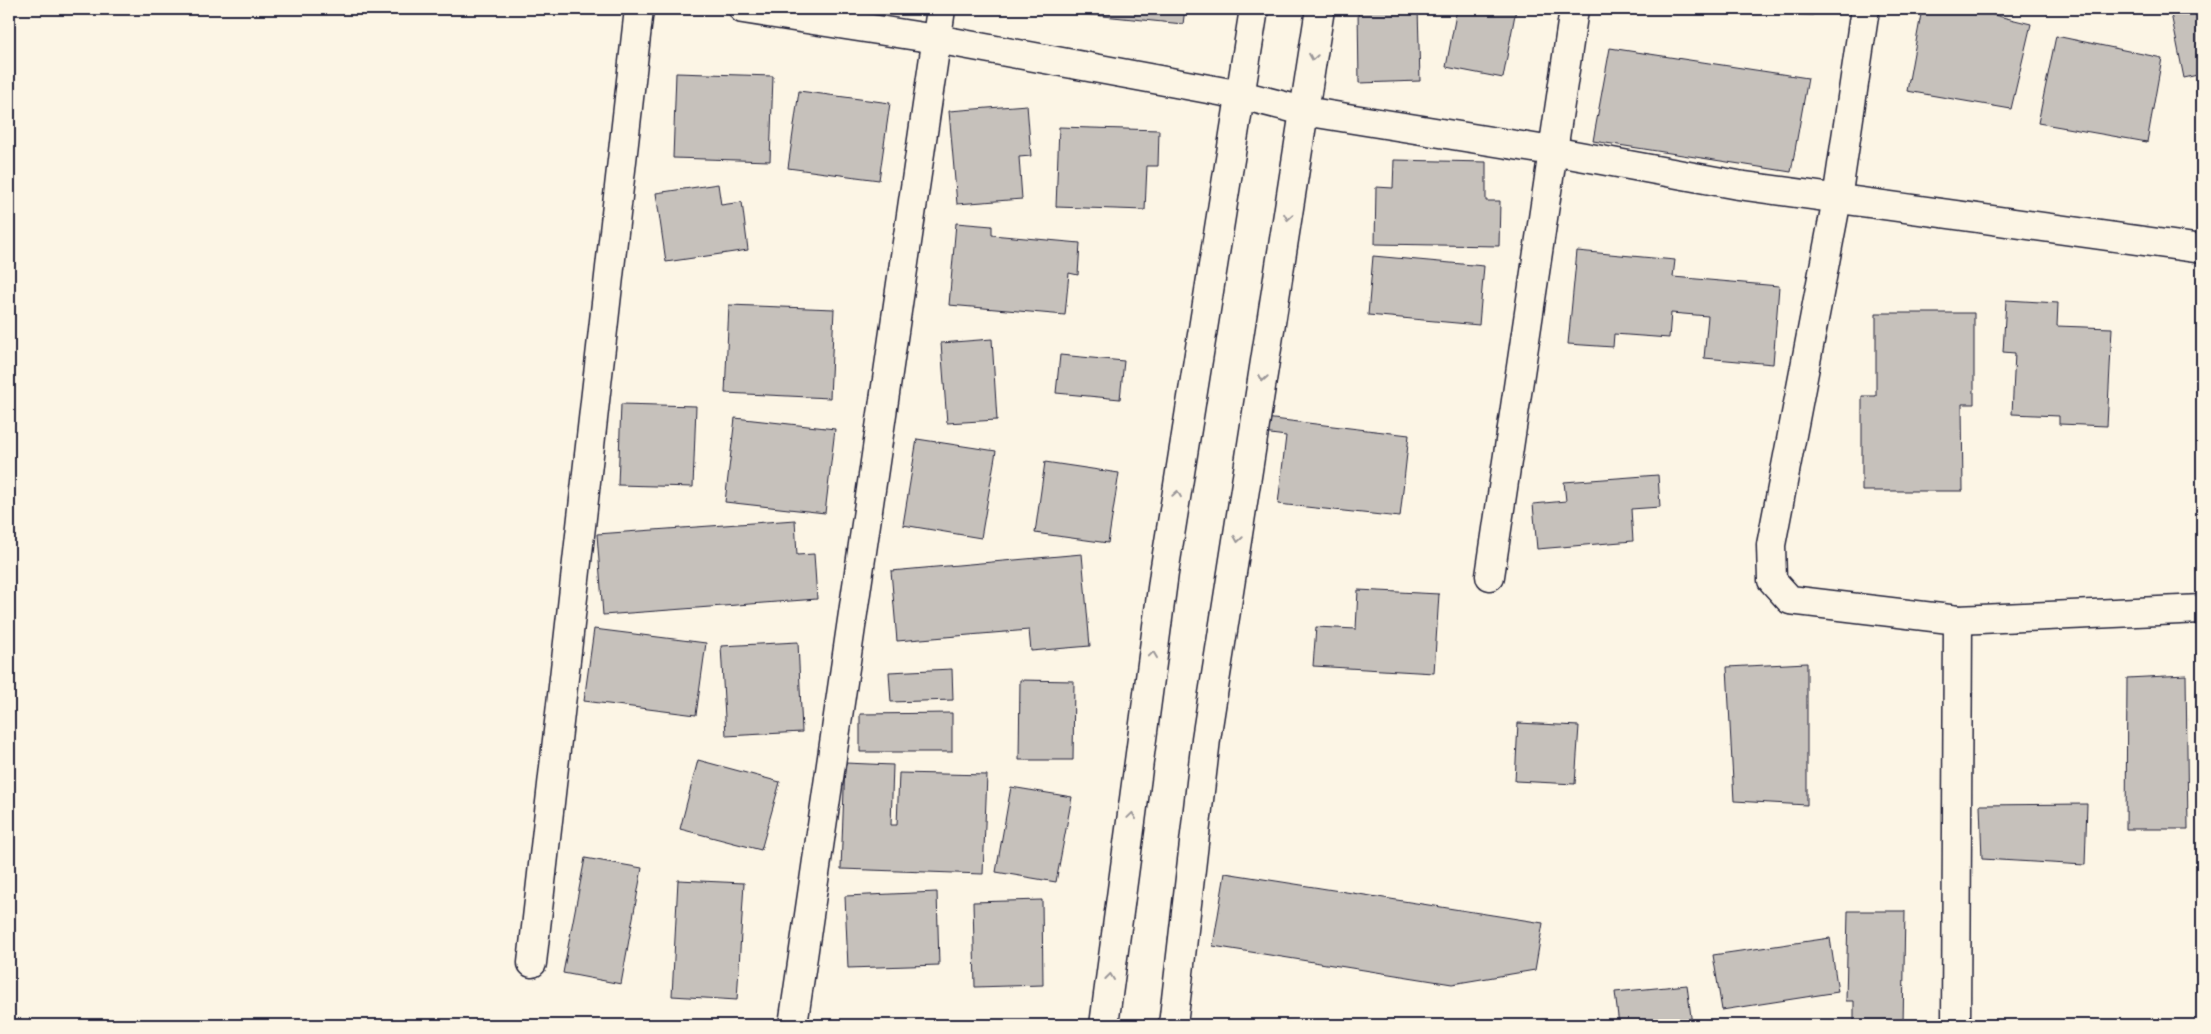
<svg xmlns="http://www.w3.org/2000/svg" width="2211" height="1034" viewBox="0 0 2211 1034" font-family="Dekko,sans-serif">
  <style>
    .building { fill: #c6c1bb; stroke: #22223b }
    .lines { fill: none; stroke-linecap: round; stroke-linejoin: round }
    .street-casing { stroke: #22223b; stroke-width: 31 }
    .secondary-casing { stroke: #22223b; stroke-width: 31 }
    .street { stroke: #fcf5e5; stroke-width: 28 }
    .secondary { stroke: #fcf5e5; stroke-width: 28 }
    .oneway { stroke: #9a9698 }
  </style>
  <rect width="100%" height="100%" fill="#fcf5e5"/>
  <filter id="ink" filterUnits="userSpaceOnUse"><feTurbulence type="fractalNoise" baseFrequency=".02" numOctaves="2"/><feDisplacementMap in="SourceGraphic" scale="10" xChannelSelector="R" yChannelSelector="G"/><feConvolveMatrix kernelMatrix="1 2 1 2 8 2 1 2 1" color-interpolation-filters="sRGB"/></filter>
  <g filter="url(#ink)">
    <!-- building -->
    <g class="building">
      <polygon points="1083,9 1185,9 1183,24 1083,14"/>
      <polygon points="1358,9 1418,9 1420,81 1359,83"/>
      <polygon points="1457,9 1516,9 1503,78 1446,67"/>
      <polygon points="1730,9 1813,9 1813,15 1730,12"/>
      <polygon points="1922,9 1969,9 2031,24 2011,109 1907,91"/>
      <polygon points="2170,9 2202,9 2202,74 2184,78"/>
      <polygon points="2056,36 2162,58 2147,142 2038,123"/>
      <polygon points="1610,48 1808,78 1791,172 1593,141"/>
      <polygon points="676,73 773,76 770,161 673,158"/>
      <polygon points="799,91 890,103 879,180 788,168"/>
      <polygon points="1027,105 1031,156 1019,157 1022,199 957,204 949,111"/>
      <polygon points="1059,127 1159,130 1158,166 1147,166 1145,210 1056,207"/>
      <polygon points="1394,160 1486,162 1486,201 1500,201 1499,246 1375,244 1376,187 1393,188"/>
      <polygon points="718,184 721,205 742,202 748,250 666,262 656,193"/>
      <polygon points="956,223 992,226 992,235 1080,243 1078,275 1069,273 1065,315 949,305"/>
      <polygon points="1577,251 1675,260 1673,277 1779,286 1773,364 1704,358 1708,316 1671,313 1669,338 1614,334 1613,347 1568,344"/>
      <polygon points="1373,256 1484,266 1479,325 1368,315"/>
      <polygon points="2006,300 2058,303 2057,326 2112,328 2107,426 2059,424 2059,416 2012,414 2015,353 2003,352"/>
      <polygon points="729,305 834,309 830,398 725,393"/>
      <polygon points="1876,313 1974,313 1974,404 1962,404 1963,491 1862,491 1862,396 1876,396"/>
      <polygon points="992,339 997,420 947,423 941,343"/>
      <polygon points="1060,355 1124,361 1120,399 1056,393"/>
      <polygon points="621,404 696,406 693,487 618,485"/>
      <polygon points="735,418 835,429 825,513 725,502"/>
      <polygon points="1265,418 1409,435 1400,517 1278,504 1286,436 1263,433"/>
      <polygon points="917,439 996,451 981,538 903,525"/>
      <polygon points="1045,462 1119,473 1108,543 1035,533"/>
      <polygon points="1658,475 1660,507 1631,509 1633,541 1537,549 1533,504 1566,501 1564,482"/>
      <polygon points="795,520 797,555 814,554 817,599 603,615 597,534"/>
      <polygon points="1082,554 1090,646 1031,651 1029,630 897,641 891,571"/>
      <polygon points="1358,590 1439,594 1434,673 1313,666 1316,627 1356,629"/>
      <polygon points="594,629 706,643 696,715 584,701"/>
      <polygon points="798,642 802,732 726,736 721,646"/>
      <polygon points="1807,663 1807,805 1734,801 1727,667"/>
      <polygon points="952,669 953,700 891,702 889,672"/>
      <polygon points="2186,675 2188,829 2126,829 2127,678"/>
      <polygon points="1020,680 1074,681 1073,760 1019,760"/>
      <polygon points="952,713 952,752 860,752 860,714"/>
      <polygon points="1518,723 1579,726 1575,784 1515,781"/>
      <polygon points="698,760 780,782 761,850 680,829"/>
      <polygon points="845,763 893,765 891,825 897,825 899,773 987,775 983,874 841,869"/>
      <polygon points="1011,787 1072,797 1056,882 996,872"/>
      <polygon points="2087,804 2085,865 1982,859 1980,805"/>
      <polygon points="585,858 642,868 621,984 563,973"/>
      <polygon points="1225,873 1543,923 1535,970 1452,984 1213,946"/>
      <polygon points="678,880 744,883 737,1000 672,996"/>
      <polygon points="937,892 939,965 848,968 845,896"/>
      <polygon points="1042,900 1043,985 975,987 973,902"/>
      <polygon points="1848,911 1905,911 1903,1025 1854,1025 1854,1001 1846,1001"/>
      <polygon points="1830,938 1838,992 1722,1010 1713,955"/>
      <polygon points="1687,985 1692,1025 1619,1025 1615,992"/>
    </g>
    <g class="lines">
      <!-- street casing -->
      <g class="street-casing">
        <g id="street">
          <polyline points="743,9 936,39 1241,95 1304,111 1552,151 1738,185 2202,249"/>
          <polyline points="1865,9 1837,199 1771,545 1772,580 1790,600 1958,620 2202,609"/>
          <polyline points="1490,576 1574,9"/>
          <polyline points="532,963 639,9"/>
          <polyline points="793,1025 941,9"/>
          <polyline points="1956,1025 1958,620"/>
        </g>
      </g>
      <!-- secondary casing -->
      <g class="secondary-casing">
        <g id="secondary">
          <polyline points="1104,1025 1164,573 1254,9"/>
          <polyline points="1173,1025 1206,739 1320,9"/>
        </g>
      </g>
      <!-- street -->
      <use href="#street" class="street"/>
      <!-- secondary -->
      <use href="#secondary" class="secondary"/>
    </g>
    <!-- one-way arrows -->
    <defs><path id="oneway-chevron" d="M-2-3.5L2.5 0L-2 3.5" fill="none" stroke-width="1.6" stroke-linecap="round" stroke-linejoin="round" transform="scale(1.25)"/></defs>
    <g class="oneway">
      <use href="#oneway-chevron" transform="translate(1313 57) rotate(99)"/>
      <use href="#oneway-chevron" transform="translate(1288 217) rotate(99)"/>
      <use href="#oneway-chevron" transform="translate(1263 378) rotate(99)"/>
      <use href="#oneway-chevron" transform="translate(1177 494) rotate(-81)"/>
      <use href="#oneway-chevron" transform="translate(1238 539) rotate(99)"/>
      <use href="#oneway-chevron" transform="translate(1153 655) rotate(-82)"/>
      <use href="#oneway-chevron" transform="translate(1132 816) rotate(-82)"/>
      <use href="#oneway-chevron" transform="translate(1110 977) rotate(-83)"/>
    </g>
  </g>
  <!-- margin -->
  <rect width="2211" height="1034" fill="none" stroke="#fcf5e5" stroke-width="30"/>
  <rect x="15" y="15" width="2181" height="1004" fill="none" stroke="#22223b" stroke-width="2" filter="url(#ink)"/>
</svg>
